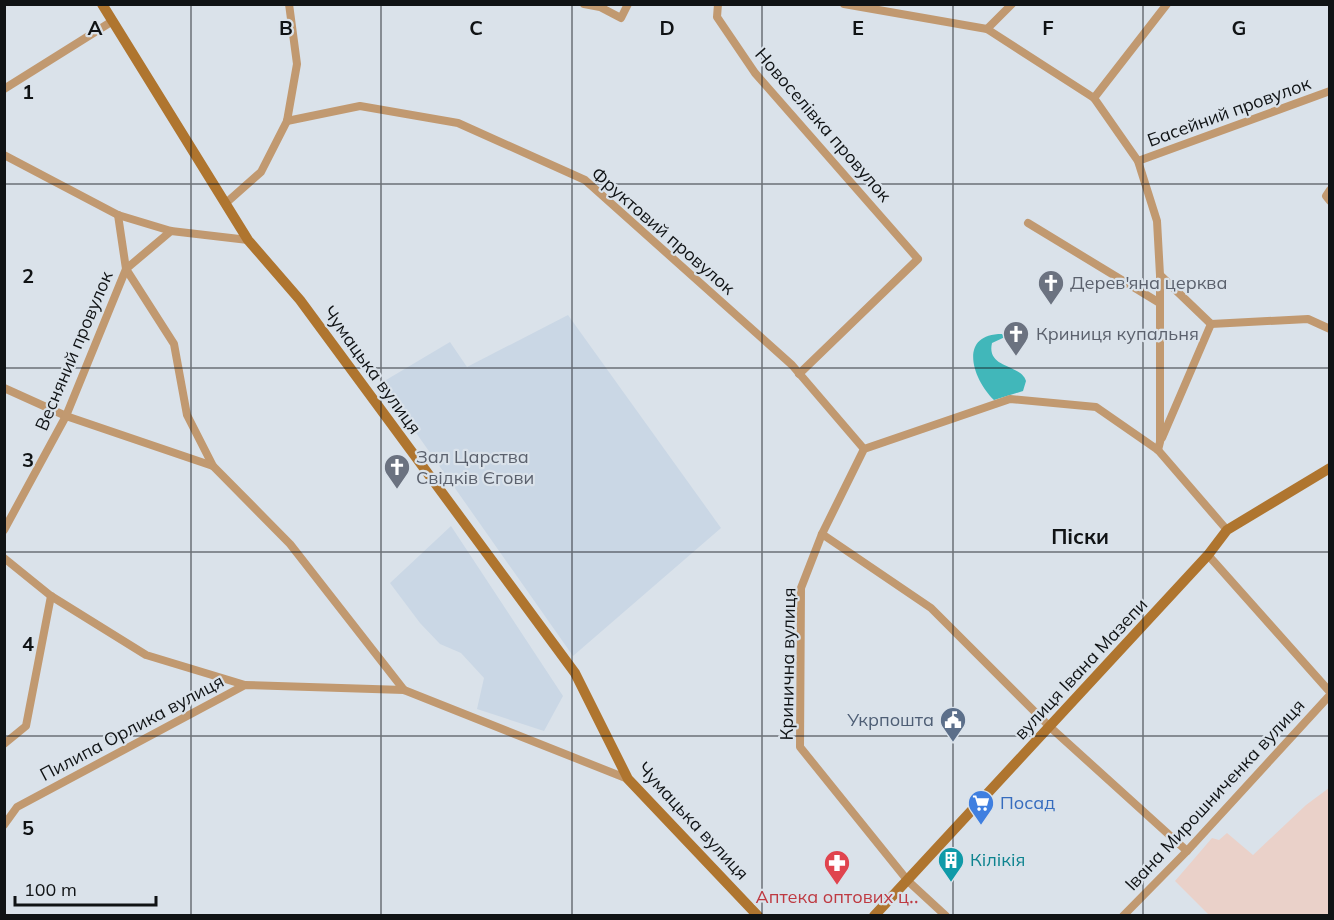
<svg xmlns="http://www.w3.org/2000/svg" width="1334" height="920" viewBox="0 0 1334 920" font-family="Mulish,sans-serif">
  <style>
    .built { fill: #cad7e5 }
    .education { fill: #ead1c9 }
    .water { fill: #41b7ba }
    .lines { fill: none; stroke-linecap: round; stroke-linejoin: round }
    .street { stroke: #c19970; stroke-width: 8 }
    .secondary { stroke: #af752f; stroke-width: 10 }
    .grid { fill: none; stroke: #101315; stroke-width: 1.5; stroke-opacity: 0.55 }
    .labels { text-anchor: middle; stroke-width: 4.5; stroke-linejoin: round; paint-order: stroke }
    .street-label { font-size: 18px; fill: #101315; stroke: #dae2ea }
    .worship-label { font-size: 18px; fill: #5b616d; stroke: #dae2ea; text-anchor: start }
    .service-label { font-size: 18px; fill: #4e5e75; stroke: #dae2ea; text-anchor: end }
    .shop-label { font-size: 18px; fill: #366cbe; stroke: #dae2ea; text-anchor: start }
    .culture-label { font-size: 18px; fill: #0d838f; stroke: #dae2ea; text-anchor: start }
    .health-label { font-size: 18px; fill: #be3a42; stroke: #dae2ea }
    .quarter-label { font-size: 21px; font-weight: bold; fill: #101315; stroke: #dae2ea }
    .grid-label { font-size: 20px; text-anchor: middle; font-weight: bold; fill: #101315; stroke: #dae2ea; stroke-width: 4.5; stroke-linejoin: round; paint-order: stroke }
  </style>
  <rect width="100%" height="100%" fill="#dae2ea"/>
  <!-- built -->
  <g class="built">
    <polygon points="568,315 721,528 573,656 381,383 450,342 467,367"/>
    <polygon points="451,526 563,696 544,731 477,709 484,678 461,653 440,644 420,623 390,583"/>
  </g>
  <!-- education -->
  <polygon class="education" points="1329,788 1329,915 1209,915 1175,881 1212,838 1219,840 1227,833 1253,855 1306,805"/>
  <!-- water -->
  <path class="water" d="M1002,334l3,3 -13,6c-6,26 29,21 34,38l-3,10 -29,9c-21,-20 -37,-66 8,-66z"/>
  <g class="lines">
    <!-- street -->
    <g class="street">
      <polyline points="584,4 600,7 621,18 628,4"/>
      <polyline points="718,4 717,17 755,73 918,259 799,374"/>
      <polyline points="844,4 987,29 1094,98 1138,161 1157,221 1160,275 1211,324 1308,319 1330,329"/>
      <polyline points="987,29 1012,4"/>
      <polyline points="4,89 111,22"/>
      <polyline points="1094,98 1167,4"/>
      <polyline points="287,121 360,106 458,123 585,180 792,365 864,449"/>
      <polyline points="4,155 118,215 171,231 248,240"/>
      <polyline points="1138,161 1330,91"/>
      <polyline points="1330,190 1326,196 1330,201"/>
      <polyline points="226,203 261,172 287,121 297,64 289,4"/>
      <polyline points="118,215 126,269 174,344 187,415 213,466"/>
      <polyline points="1028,223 1158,302"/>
      <polyline points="4,388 66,416 213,466 290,544 404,690"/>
      <polyline points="1162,438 1211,324"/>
      <polyline points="1158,450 1160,442 1160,275"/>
      <polyline points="4,530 66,416 126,269 171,231"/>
      <polyline points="822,534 931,608 1050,727 1187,851"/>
      <polyline points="1208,555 1330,692"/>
      <polyline points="4,558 51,596 146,655 245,685"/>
      <polyline points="4,744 26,726 51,596"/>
      <polyline points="4,825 17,807 245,685 404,690 628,779"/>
      <polyline points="946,916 908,881 800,747 801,588 822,534 864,449 1010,399 1096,407 1158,450 1227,530"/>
      <polyline points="1123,916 1187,851 1330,695"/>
    </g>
    <!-- secondary -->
    <g class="secondary">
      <polyline points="102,4 248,240 300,300 575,673 628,779 758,916"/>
      <polyline points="874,916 1208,555 1227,530 1330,468"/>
    </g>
  </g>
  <!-- grid -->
  <path class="grid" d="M191,4v912M381,4v912M572,4v912M762,4v912M953,4v912M1143,4v912M4,184h1326M4,368h1326M4,552h1326M4,736h1326"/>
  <!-- icons -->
  <defs>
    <g id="church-pin" transform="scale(1.35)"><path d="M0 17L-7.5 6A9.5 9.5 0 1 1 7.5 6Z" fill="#6b7280" stroke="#dae2ea"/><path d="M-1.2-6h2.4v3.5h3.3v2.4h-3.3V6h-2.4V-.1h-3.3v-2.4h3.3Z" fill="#fff"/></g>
    <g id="civic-pin" transform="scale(1.35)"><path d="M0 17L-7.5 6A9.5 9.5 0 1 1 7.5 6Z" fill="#5c6f8a" stroke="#dae2ea"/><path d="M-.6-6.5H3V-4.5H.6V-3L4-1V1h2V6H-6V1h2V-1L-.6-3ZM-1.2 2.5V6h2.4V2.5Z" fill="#fff"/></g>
    <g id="supermarket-pin" transform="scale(1.35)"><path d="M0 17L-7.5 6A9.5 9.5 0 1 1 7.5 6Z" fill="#3f7fe0" stroke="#dae2ea"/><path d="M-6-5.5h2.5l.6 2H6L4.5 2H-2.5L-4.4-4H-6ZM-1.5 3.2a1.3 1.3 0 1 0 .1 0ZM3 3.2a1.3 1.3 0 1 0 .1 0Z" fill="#fff"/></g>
    <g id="building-pin" transform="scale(1.35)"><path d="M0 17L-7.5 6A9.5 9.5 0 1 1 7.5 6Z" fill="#0f9aa8" stroke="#dae2ea"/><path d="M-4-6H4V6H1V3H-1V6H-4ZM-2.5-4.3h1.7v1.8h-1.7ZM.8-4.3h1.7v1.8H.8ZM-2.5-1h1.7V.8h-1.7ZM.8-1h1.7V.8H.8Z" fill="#fff"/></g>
    <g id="pharmacy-pin" transform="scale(1.35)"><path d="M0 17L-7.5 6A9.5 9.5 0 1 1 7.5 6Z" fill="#e0444e" stroke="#dae2ea"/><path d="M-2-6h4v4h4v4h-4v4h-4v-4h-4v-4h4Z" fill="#fff"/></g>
  </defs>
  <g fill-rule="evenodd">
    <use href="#church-pin" x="1051" y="283"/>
    <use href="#church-pin" x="1016" y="334"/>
    <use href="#church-pin" x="397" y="467"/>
    <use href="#civic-pin" x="953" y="720"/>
    <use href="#supermarket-pin" x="981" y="803"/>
    <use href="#building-pin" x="951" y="860"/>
    <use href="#pharmacy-pin" x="837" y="863"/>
  </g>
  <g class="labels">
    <!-- street labels -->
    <g class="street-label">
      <text transform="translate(1229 112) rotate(-20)" y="6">Басейний провулок</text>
      <text transform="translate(823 125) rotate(49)" y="6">Новоселівка провулок</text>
      <text transform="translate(663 231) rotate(41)" y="6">Фруктовий провулок</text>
      <text transform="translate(74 351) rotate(-67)" y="6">Весняний провулок</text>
      <text transform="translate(372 370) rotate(54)" y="6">Чумацька вулиця</text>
      <text transform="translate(788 664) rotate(-89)" y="6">Кринична вулиця</text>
      <text transform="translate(1081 669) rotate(-47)" y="6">вулиця Івана Мазепи</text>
      <text transform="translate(132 728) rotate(-28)" y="6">Пилипа Орлика вулиця</text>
      <text transform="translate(1215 795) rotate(-47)" y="6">Івана Мирошниченка вулиця</text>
      <text transform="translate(693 821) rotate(47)" y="6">Чумацька вулиця</text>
    </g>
    <!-- worship labels -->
    <g class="worship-label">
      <text x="1070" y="289">Дерев'яна церква</text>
      <text x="1036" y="340">Криниця купальня</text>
      <text x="416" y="463">Зал Царства<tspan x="416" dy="21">Свідків Єгови</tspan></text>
    </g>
    <!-- service labels -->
    <g class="service-label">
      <text x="934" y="726">Укрпошта</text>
    </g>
    <!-- shop labels -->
    <g class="shop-label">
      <text x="1000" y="809">Посад</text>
    </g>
    <!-- culture labels -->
    <g class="culture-label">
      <text x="970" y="866">Кілікія</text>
    </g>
    <!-- health labels -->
    <g class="health-label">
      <text x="837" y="903">Аптека оптових ц‥</text>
    </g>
    <!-- quarter labels -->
    <g class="quarter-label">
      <text x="1080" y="544">Піски</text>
    </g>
  </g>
  <g class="grid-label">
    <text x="95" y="35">A</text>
    <text x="286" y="35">B</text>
    <text x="476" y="35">C</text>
    <text x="667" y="35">D</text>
    <text x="858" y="35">E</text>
    <text x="1048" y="35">F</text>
    <text x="1239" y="35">G</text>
    <text x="28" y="99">1</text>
    <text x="28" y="283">2</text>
    <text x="28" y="467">3</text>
    <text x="28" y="651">4</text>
    <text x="28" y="835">5</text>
  </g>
  <!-- border -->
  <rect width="1334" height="920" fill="none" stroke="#101315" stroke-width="12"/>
  <!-- scale -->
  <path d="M15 896v9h141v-9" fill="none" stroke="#101315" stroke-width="3"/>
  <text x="24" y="896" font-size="18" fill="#101315" stroke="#dae2ea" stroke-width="4.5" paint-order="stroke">100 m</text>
</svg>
